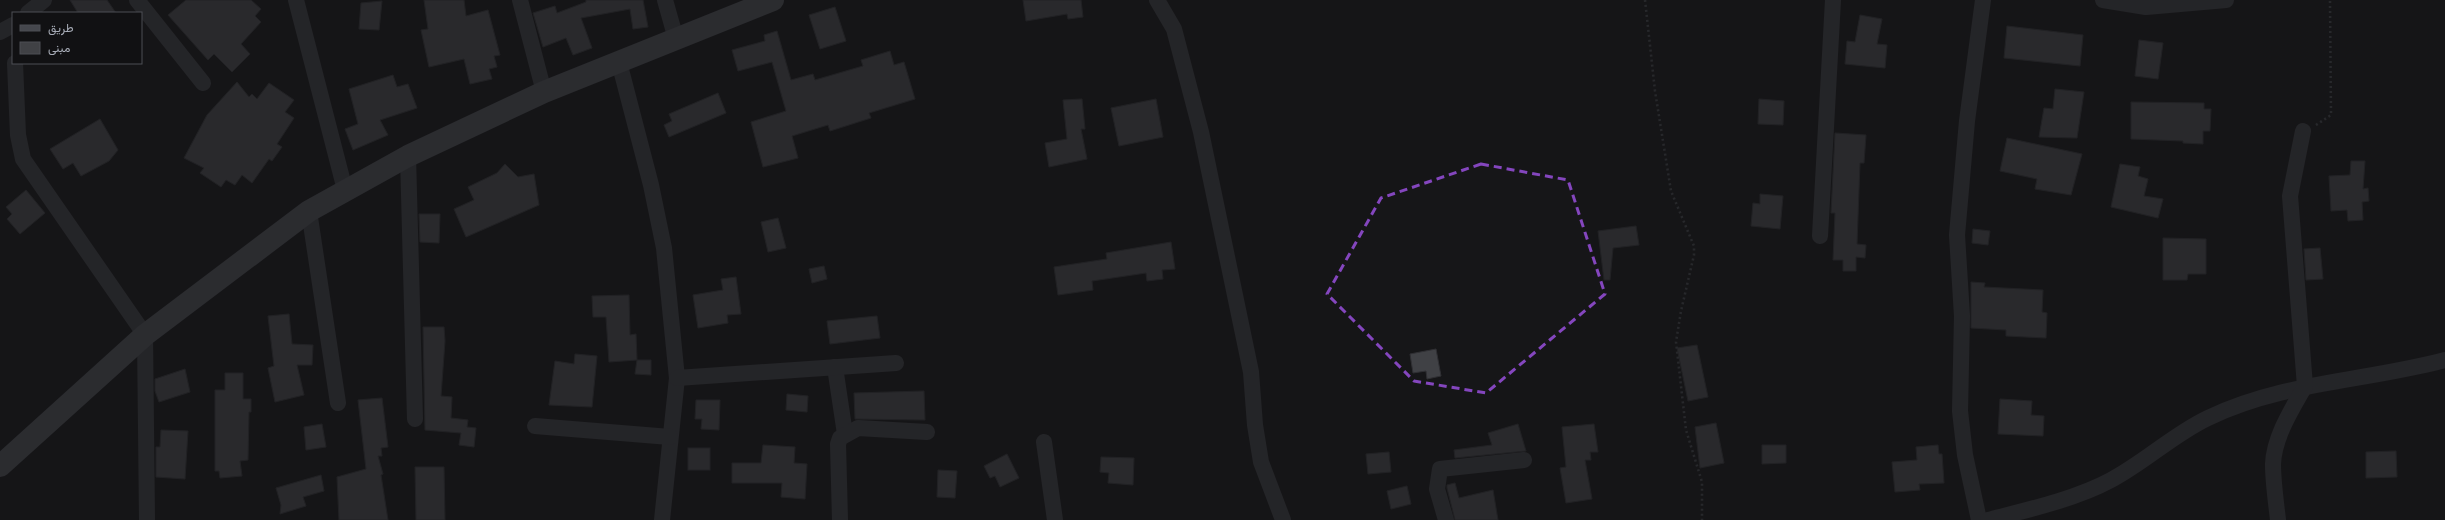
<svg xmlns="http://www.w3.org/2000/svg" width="2445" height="520" viewBox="0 0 2445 520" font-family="'Work Sans',Vazirmatn,sans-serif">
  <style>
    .building { fill: #404145; stroke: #303034 }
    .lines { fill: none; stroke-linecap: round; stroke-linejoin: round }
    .path { stroke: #3d3f44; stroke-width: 2.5; stroke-dasharray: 2 3; stroke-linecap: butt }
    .street { stroke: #37383d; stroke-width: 16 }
    .secondary { stroke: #45474d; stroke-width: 22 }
    .marked { fill: none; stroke: #8446be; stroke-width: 3; stroke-dasharray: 8 5; stroke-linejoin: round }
  </style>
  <rect width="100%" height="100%" fill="#161618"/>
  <!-- building -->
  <g class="building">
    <polygon points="70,0 107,0 116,13 78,13"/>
    <polygon points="186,0 251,0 261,9 255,16 261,22 241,44 250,54 232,72 214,54 208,60 168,15"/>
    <polygon points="424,0 464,0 466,16 488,10 500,55 494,56 497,67 489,69 492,79 470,84 464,59 429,67 421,30 428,29"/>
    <polygon points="586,0 643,0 648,27 633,29 630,9 581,18 592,48 573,55 566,38 543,47 533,13 555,6 557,13 586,2"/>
    <polygon points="1023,0 1081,0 1083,17 1068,19 1067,14 1026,21"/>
    <polygon points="382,1 379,30 359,29 361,3"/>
    <polygon points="835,7 846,41 820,49 809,15"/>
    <polygon points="1860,15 1882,19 1877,44 1887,45 1885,68 1845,64 1847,41 1855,42"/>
    <polygon points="2007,26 2083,35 2080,66 2004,58"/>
    <polygon points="777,31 791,80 813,74 815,80 863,66 861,60 890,51 894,65 904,62 915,99 869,113 871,118 830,131 828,125 792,136 798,158 763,167 751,122 786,111 772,62 738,71 732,50 765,41 764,35"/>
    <polygon points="2139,40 2163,43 2158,79 2135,76"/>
    <polygon points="393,75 397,87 408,84 417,108 380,120 388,135 353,150 345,129 358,124 349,89"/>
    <polygon points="237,82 249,97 252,94 257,99 269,83 294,100 285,112 294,118 277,144 282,147 272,161 269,159 252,183 242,175 235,185 226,180 221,187 200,173 204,168 184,158 207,115"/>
    <polygon points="2055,89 2084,92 2077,138 2039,137 2044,108 2053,109"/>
    <polygon points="718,93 726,113 669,137 664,125 672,121 669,114"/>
    <polygon points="1082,99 1085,129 1081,129 1087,159 1049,167 1045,143 1067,139 1063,100"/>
    <polygon points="1156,99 1163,137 1119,146 1111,108"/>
    <polygon points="1759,99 1784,101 1783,125 1758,124"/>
    <polygon points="2131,102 2204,103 2204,109 2211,109 2210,131 2203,131 2203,144 2183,143 2183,141 2131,139"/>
    <polygon points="100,119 118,150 109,161 81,176 73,163 63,169 50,149"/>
    <polygon points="1835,133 1866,135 1864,163 1860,163 1857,244 1866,245 1865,258 1856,257 1856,271 1843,271 1843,260 1833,260 1835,213 1831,213"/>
    <polygon points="2007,138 2082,154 2071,195 2035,189 2037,179 2000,171"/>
    <polygon points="2351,161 2365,161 2363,189 2368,188 2369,201 2362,202 2363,220 2348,221 2347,210 2331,211 2329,176 2350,175"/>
    <polygon points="505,164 518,177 534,174 539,205 466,237 454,209 474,200 468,187 497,173"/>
    <polygon points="2120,164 2140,167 2138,176 2148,179 2144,196 2163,199 2158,218 2111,207"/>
    <polygon points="26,190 45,213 20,234 7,219 12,214 6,207"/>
    <polygon points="1760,194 1783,196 1780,229 1751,226 1753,203 1760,204"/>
    <polygon points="419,214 440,214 439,243 420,242"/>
    <polygon points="778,218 786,248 768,252 761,222"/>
    <polygon points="1636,226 1639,245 1613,248 1610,280 1604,280 1598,231"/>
    <polygon points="1973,229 1990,231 1988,245 1972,243"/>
    <polygon points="2163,238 2206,239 2206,274 2188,274 2187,280 2163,280"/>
    <polygon points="1171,242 1175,269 1162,270 1163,279 1147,281 1146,273 1092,281 1093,290 1058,295 1054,267 1107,259 1106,253"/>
    <polygon points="2320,248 2323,279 2306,280 2304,249"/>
    <polygon points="824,266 827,279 812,283 809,269"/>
    <polygon points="736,277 741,314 727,315 728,323 698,328 693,295 723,290 721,279"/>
    <polygon points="1971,282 1985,283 1984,287 2043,290 2042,312 2047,313 2046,338 2006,336 2006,330 1971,328"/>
    <polygon points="629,295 630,335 636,334 637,360 651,360 651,375 635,374 637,360 609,362 606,317 593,317 592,296"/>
    <polygon points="289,314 292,344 313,345 312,365 297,365 304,395 275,402 268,368 274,366 268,316"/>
    <polygon points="877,316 880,338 830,344 827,321"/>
    <polygon points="423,327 444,327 445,341 441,396 452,397 451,418 468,420 467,427 476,428 474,447 459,445 461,433 425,430"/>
    <polygon points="1697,345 1708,397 1688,401 1677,348"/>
    <polygon points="1436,349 1441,376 1427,379 1426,371 1413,373 1410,354"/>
    <polygon points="575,354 597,356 592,407 549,405 555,361 574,364"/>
    <polygon points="185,369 190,392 159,402 155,391 155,379"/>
    <polygon points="225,373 243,373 243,399 251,399 251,412 249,412 248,460 240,461 242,476 220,478 219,471 215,471 215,390 225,390"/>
    <polygon points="924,391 925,420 855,419 854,393"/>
    <polygon points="787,394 808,396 807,412 786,410"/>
    <polygon points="382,398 388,447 381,448 382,456 378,456 383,474 381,475 388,520 339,520 337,477 366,469 358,400"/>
    <polygon points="2000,399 2032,401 2031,415 2044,416 2043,436 1998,434"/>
    <polygon points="696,400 720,400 719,430 701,429 702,419 695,419"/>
    <polygon points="1716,423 1724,463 1700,468 1695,427"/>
    <polygon points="322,424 326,447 306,450 304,427"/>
    <polygon points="1518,424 1526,451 1455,458 1454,450 1492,445 1488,433"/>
    <polygon points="1594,424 1598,452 1590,452 1591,460 1585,460 1592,499 1566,503 1560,468 1566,467 1562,427"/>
    <polygon points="161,430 188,431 185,479 156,477 156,447 160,447"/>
    <polygon points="763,445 795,447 794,463 807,464 805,499 781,497 782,483 732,483 732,463 761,463"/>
    <polygon points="1762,445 1786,445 1786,463 1762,464"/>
    <polygon points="1938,445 1939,454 1942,454 1944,483 1919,484 1920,490 1895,492 1892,462 1917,460 1916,447"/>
    <rect x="688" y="448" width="22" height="22"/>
    <polygon points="2396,451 2397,477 2366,478 2366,452"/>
    <polygon points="1389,452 1391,472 1368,474 1366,454"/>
    <polygon points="1007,454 1019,478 1000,487 995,476 990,478 984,466"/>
    <polygon points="1101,457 1134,458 1133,485 1108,483 1109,473 1100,472"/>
    <polygon points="415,467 444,467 445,520 416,520"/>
    <polygon points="938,470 957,471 955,498 937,497"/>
    <polygon points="321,475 324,491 303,497 306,506 280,514 281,505 276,488"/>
    <polygon points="1455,483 1459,498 1493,490 1498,520 1455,520 1447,488 1447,485"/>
    <polygon points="1407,486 1411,504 1391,509 1387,491"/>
  </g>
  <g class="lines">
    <!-- path -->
    <g class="path">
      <polyline points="1645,0 1655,91 1671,191 1694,246 1694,255 1681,311 1676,342 1686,430 1702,482 1702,520"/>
      <polyline points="2316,125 2331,115 2330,0"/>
    </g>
    <!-- street -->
    <g class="street">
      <polyline points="137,0 203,83"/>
      <polyline points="296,0 345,190"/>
      <polyline points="520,0 544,92"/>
      <polyline points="665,0 676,39"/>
      <polyline points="1157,0 1174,29 1201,132 1251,372 1255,425 1261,462 1283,520"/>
      <polyline points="2103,0 2146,7 2226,0"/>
      <polyline points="28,13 44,0"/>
      <polyline points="0,32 13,25"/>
      <polyline points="619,62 651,185 664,248 677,378 662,520"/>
      <polyline points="15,63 18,135 23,159 145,335 147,520"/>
      <polyline points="408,156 415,419"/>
      <polyline points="309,211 338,403"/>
      <polyline points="1820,236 1833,0"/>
      <polyline points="835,367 845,434"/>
      <polyline points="677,378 896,363"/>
      <polyline points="535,426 670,437"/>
      <polyline points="1044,442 1055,520"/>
      <polyline points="840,520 838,444 840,438 858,428 927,432"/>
      <polyline points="1446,520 1437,489 1440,469 1524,460"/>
      <polyline points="1979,520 1965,455 1960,411 1962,316 1957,235 1967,121 1983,0"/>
      <path d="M1988,520c39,-10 88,-21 123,-40 34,-18 63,-46 97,-62 74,-36 159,-37 237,-58"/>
      <path d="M2278,520c-2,-18 -5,-38 -5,-56 1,-27 19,-55 32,-78l-15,-190 13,-65"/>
    </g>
    <!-- secondary -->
    <polyline class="secondary" points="0,466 145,335 309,211 408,156 544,92 773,0"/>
  </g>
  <!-- marked area -->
  <path d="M0 0H2445V520H0ZM1481,164l87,16 37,114 -119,99 -72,-12 -87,-87 54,-96z" fill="#161618" fill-opacity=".55" fill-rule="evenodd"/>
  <path class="marked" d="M1481,164l87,16 37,114 -119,99 -72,-12 -87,-87 54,-96z"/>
  <!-- legend -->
  <rect x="12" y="12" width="130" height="52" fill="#111113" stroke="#4d4f55"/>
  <rect x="20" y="25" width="20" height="6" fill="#45474d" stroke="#4d4f55"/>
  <text x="48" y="32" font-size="12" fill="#a8adb8">طريق</text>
  <rect x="20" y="42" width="20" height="12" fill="#404145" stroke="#4d4f55"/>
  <text x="48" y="52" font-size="12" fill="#a8adb8">مبنى</text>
</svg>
